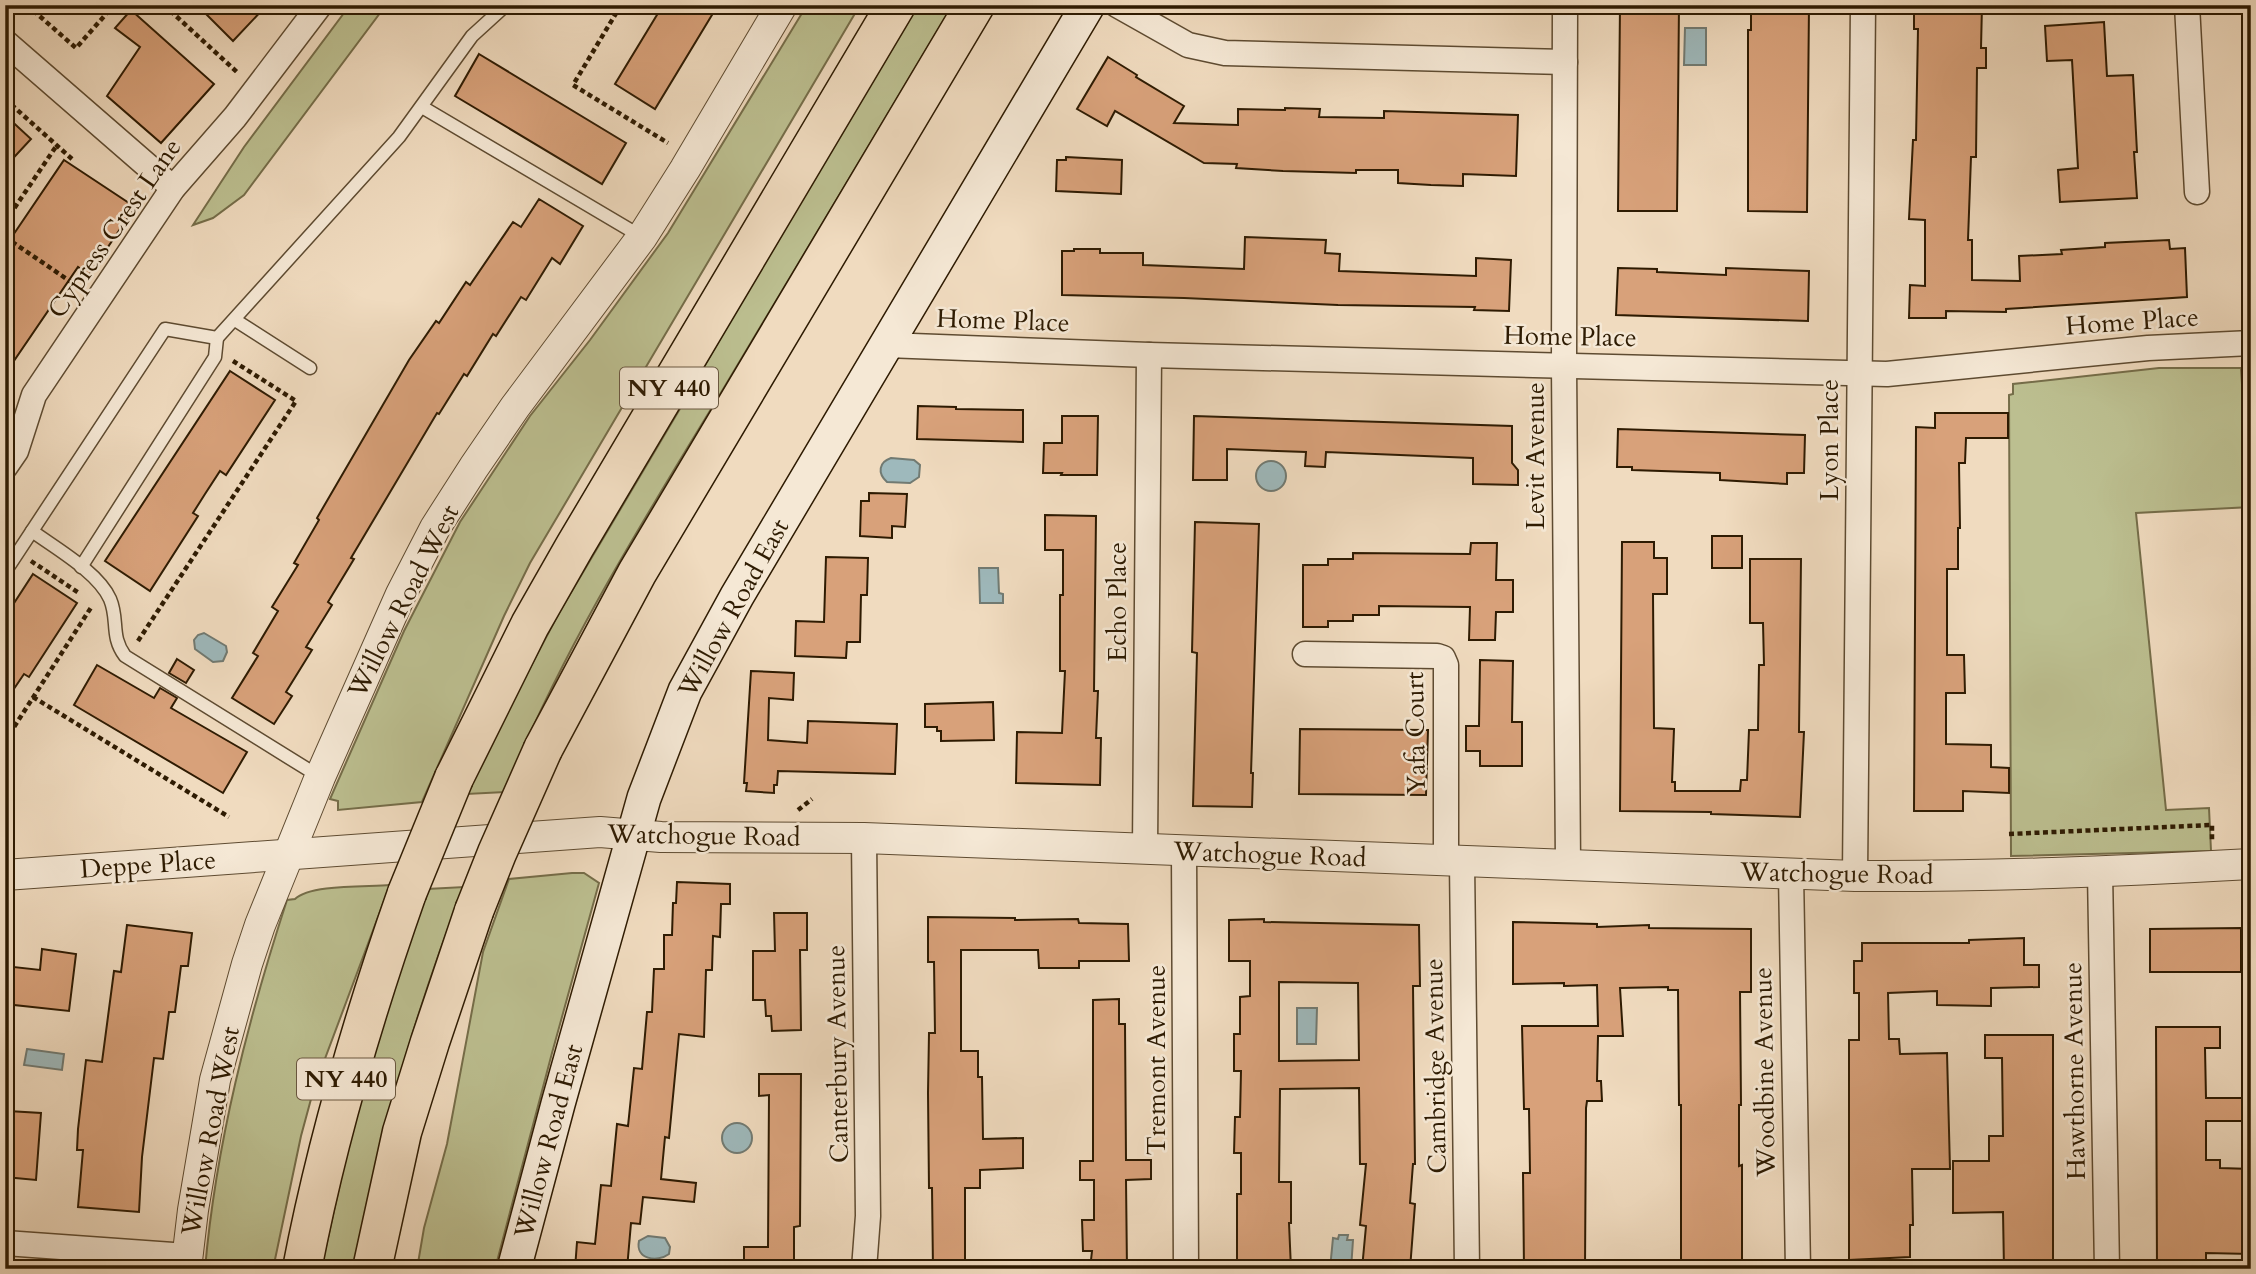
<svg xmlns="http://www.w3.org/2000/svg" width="2256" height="1274" viewBox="0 0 2256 1274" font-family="Cardo,serif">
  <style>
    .green { fill: #bcbf90; stroke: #756d49; stroke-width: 2 }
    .water { fill: #9eb9bc; stroke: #717a72; stroke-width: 2 }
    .building { fill: #d8a17a; stroke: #2e1b02; stroke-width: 2; fill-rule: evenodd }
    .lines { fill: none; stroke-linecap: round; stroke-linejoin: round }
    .service-casing { stroke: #5e4b31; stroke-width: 15 }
    .minor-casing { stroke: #5e4b31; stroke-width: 27 }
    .tertiary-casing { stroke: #5e4b31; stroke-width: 32 }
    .secondary-casing { stroke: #2e1b02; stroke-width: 36 }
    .motorway-casing { stroke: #2e1b02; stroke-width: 41 }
    .path { stroke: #2e1b02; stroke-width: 4.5; stroke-dasharray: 5 3.5; stroke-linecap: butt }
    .service { stroke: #f5e8d5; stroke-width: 12 }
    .minor { stroke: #f5e8d5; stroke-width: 24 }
    .tertiary { stroke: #f5e8d5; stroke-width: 30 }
    .secondary { stroke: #f5e8d5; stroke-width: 33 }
    .motorway { stroke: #f0dbbf; stroke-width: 38 }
    .motorway-bridge-casing { stroke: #2e1b02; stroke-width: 41; stroke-linecap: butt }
    .motorway-bridge { stroke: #f0dbbf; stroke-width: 38 }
    .labels { text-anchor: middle; stroke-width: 5; stroke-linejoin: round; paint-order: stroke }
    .shield { fill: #f5e8d5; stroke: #6a5841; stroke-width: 2 }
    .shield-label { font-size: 24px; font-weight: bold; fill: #2e1b02 }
    .street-label { font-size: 26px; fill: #2e1b02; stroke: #f5e8d5 }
  </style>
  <rect width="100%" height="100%" fill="#f0dbbf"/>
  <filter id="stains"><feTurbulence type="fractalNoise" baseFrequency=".00286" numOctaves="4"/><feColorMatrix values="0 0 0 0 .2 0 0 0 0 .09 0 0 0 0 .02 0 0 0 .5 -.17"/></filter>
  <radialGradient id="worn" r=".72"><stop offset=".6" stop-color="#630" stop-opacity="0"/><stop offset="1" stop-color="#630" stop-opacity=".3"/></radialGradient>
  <!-- green -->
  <g class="green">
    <polygon points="350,5 386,5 244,195 213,218 193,225 244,147"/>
    <polygon points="807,5 860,5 530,563 504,616 422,802 338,810 338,801 330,799 404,631 460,522 530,416 590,340 668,233"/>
    <path d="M918,5h35c-78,131 -156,261 -234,391 -78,128 -158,256 -214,396l-38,2 48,-98 45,-85 121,-204 64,-112z"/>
    <polygon points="2159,368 2241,368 2249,498 2251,499 2251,507 2136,513 2166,810 2209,808 2211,851 2011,856 2009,395 2013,394 2013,384"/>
    <polygon points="572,873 584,873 599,883 552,1053 495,1269 417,1269 424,1228 447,1144 483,952 509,879"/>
    <path d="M390,885l-76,203 -13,48 -28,133h-68c11,-126 43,-249 82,-369l8,-1c15,-15 72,-12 95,-14z"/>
    <path d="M464,887c-50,125 -83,250 -111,382h-32l29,-131 24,-87 53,-162z"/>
  </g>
  <!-- water -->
  <g class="water">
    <polygon points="1685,28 1706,28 1706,65 1684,65"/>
    <path d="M891,458l23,2 6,5 -1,12 -9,6 -23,-1c-10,-9 -8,-20 4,-24z"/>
    <circle cx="1271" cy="476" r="15"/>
    <polygon points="998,568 999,593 1003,594 1003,603 980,603 979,568"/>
    <polygon points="204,633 226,646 227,652 223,661 213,662 195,649 194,640 198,635"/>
    <polygon points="1297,1008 1317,1008 1316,1044 1297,1044"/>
    <polygon points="27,1049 64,1054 62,1070 24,1065"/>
    <circle cx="737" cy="1138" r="15"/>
    <polygon points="1339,1235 1348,1235 1347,1240 1353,1240 1351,1269 1330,1269 1333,1238 1338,1239"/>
    <path d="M648,1236l17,2 5,9 -1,7c-12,9 -34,5 -30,-13z"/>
  </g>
  <!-- building -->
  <g class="building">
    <polygon points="197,5 267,5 233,41"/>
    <polygon points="663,5 718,5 655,109 615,84"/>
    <polygon points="1620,5 1679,5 1677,211 1618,211"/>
    <polygon points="1751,5 1809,5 1807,212 1748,211 1748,30 1751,30"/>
    <polygon points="1914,5 1982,5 1981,48 1986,48 1986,68 1977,68 1976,157 1971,157 1968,240 1972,240 1972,280 2020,281 2019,256 2062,254 2061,250 2105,247 2105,243 2169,240 2170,249 2185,248 2187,297 2006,309 2006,312 1946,311 1946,318 1909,318 1910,285 1925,286 1925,220 1909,219 1913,140 1916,140 1918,29 1914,29"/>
    <polygon points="131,10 214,84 161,143 107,96 140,47 115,28"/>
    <polygon points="2104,22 2107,76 2133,75 2137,152 2134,152 2137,198 2060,202 2058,170 2078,168 2072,60 2047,61 2045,26"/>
    <polygon points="479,54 626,143 602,184 455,96"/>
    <polygon points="1108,57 1137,75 1136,77 1184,106 1174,123 1238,125 1238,109 1285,110 1285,108 1320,109 1319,117 1384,118 1384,111 1518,115 1516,176 1463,174 1463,186 1431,185 1398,183 1398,170 1356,170 1356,173 1283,171 1236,168 1237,164 1204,163 1115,111 1107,126 1077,109"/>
    <polygon points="5,115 31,139 5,167"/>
    <polygon points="1066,157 1122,160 1121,194 1056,191 1057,160 1066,160"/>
    <polygon points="64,160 135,207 89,275 78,267 5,374 5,247"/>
    <polygon points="539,199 583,226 560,264 552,258 526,300 521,297 496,336 493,334 467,376 464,374 439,414 437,413 351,558 354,559 328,602 332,605 306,647 312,650 286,692 292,696 274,724 232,698 258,656 253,653 278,611 272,607 298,565 294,563 319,520 317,518 409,360 436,321 439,323 466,282 470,285 513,222 521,227"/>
    <polygon points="1245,237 1326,240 1325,253 1340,254 1339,271 1476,276 1476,258 1511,260 1509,311 1474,310 1475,307 1338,305 1184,298 1062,295 1062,251 1074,251 1074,249 1100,249 1100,253 1143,253 1143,265 1244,269"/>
    <polygon points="1618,268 1657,269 1657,272 1726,275 1726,268 1809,271 1808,321 1616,315"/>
    <polygon points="230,371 275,400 226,475 220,471 205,494 193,513 198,516 150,591 105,561"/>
    <polygon points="918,406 956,407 956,409 1023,410 1023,442 917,439"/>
    <polygon points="1935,413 2008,413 2008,438 1966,438 1965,463 1959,463 1960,528 1958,528 1958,569 1947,569 1947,655 1964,655 1965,693 1946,693 1946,744 1991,745 1991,767 2009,768 2009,793 1963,791 1963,811 1914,811 1916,427 1935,428"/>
    <polygon points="1062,416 1098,416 1097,475 1061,475 1062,473 1043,473 1044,443 1062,443"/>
    <polygon points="1194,416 1512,426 1512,463 1518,470 1518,485 1473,484 1473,458 1326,452 1325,467 1305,466 1306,452 1227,449 1227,480 1193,480"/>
    <polygon points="1618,429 1805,435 1804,473 1787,473 1787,484 1720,480 1720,473 1632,470 1632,467 1617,467"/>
    <polygon points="869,493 907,494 905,527 892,526 892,538 860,536 861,501 869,501"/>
    <polygon points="1045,515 1096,516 1094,691 1098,691 1096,738 1101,738 1100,785 1016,783 1017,732 1062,733 1065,671 1060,671 1060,595 1063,595 1063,550 1045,550"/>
    <polygon points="1195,522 1259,524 1251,773 1253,773 1252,807 1193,806 1197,653 1192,652"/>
    <rect x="1712" y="536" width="30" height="32"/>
    <polygon points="1622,542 1654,542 1654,558 1667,558 1667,594 1653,594 1654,728 1674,729 1672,782 1675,782 1675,791 1740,791 1741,780 1747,780 1749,730 1758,730 1759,665 1764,665 1763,623 1750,623 1750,559 1801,559 1799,732 1804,732 1800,817 1711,814 1711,812 1620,811"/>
    <polygon points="1471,543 1497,543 1496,580 1513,580 1513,612 1496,612 1495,640 1469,640 1470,607 1379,606 1379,615 1353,615 1353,621 1328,621 1328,627 1303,627 1303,565 1328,565 1328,559 1353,559 1353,553 1470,554"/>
    <polygon points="826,557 868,558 867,595 861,595 860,642 847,642 846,658 795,656 796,621 824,622"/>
    <polygon points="33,574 77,603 29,677 24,674 5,702 5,617"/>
    <polygon points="177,659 194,670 186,683 169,673"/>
    <polygon points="1480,660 1513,661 1512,722 1522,722 1522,766 1480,766 1480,751 1466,751 1466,726 1479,726"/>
    <polygon points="97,665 154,698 160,688 177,698 171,708 247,752 223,793 74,705"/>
    <polygon points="751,671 794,673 793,700 769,698 768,740 807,743 808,721 897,724 895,774 778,771 777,785 774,785 774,793 746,791 747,783 744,783"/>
    <polygon points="993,702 994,740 941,741 941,731 937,731 937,727 925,727 925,704"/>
    <polygon points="1300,729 1428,730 1426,795 1299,794"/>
    <polygon points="677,882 730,884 730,904 721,904 720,937 713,936 712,970 706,970 704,1037 679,1034 669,1138 665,1137 661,1179 696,1183 694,1202 643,1197 640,1224 631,1223 627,1269 575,1269 577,1242 595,1244 601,1185 611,1186 617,1124 628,1126 634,1068 642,1069 647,1012 652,1012 654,969 664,969 664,935 672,935 673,903 676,903"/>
    <polygon points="774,913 807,913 807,950 800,950 801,1030 772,1031 771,1016 766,1016 765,1000 753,1000 753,951 775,951"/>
    <polygon points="928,917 1015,918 1015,920 1078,919 1079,923 1128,924 1129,961 1079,961 1079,968 1039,968 1038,950 961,950 961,1051 978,1051 978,1077 982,1077 983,1139 1023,1138 1023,1168 980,1170 980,1188 965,1188 965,1269 933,1269 932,1188 929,1188 928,1093 929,1033 935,1033 934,962 928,962"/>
    <path d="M1264,919v3l155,3 1,61h-7l2,178h-2l-3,39 5,1 -5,65h-48l4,-43 -6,-1 6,-61h-6l-1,-76 -79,1 -1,93h12v41h-2l2,46h-54v-75h4v-41h-7l1,-36h5l1,-46h-7v-37h6v-37l10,-1v-35h-21v-41zM1279,982l79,1 1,77 -80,1z"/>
    <polygon points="1513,922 1597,924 1597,927 1649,925 1649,928 1751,929 1751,992 1740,992 1741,1105 1739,1105 1739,1166 1742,1165 1742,1269 1681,1269 1681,1105 1679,1105 1678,990 1668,990 1668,987 1620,988 1623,1036 1598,1036 1597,1081 1601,1081 1602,1101 1587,1101 1586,1108 1585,1269 1524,1269 1523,1173 1530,1173 1529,1109 1524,1109 1522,1026 1598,1026 1597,985 1564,986 1564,983 1513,984"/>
    <polygon points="127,925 192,933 188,966 181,966 175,1012 169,1012 163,1059 154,1058 142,1157 139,1212 78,1207 83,1150 77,1150 78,1129 86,1060 102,1062 114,971 121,972"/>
    <polygon points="2241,928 2241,972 2150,972 2150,929"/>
    <polygon points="2024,938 2024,965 2039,965 2039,987 1991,988 1991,1006 1937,1005 1937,991 1888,993 1889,1039 1899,1039 1900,1054 1947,1053 1950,1169 1912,1169 1913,1225 1910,1225 1910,1257 1849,1260 1849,1040 1859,1040 1859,993 1854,993 1854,961 1862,961 1862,943 1969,943 1969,940"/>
    <polygon points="42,949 76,954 69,1011 5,1004 5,966 40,970"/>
    <polygon points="1119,999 1119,1024 1125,1024 1126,1160 1151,1160 1151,1179 1126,1180 1127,1269 1090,1269 1092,1251 1083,1251 1082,1220 1094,1220 1094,1180 1080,1180 1080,1161 1093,1161 1093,1000"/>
    <polygon points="2156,1027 2220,1027 2220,1048 2205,1048 2206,1098 2251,1098 2251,1121 2206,1121 2206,1160 2220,1160 2220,1168 2251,1169 2251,1254 2206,1253 2206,1269 2157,1269"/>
    <polygon points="1985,1035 2053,1035 2053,1269 2004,1269 2003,1212 1953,1213 1953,1161 1989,1161 1989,1136 2003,1136 2002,1058 1985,1058"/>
    <polygon points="759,1074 801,1074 800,1226 794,1227 794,1269 744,1269 744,1247 768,1247 769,1095 759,1096"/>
    <polygon points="8,1111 41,1113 36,1180 5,1177"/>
  </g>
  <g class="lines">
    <!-- service casing -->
    <g class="service-casing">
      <g id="service">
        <polyline points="422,107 642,237"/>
        <polyline points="235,320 310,368"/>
        <path d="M32,531c23,17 66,41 78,68 9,21 0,37 15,57l195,121"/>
        <polyline points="81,567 215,357 217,338"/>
        <polyline points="5,572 165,329 217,338 399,137 472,36 506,5"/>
      </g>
    </g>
    <!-- minor casing -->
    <g class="minor-casing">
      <g id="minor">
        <polyline points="1117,5 1188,45 1225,53 1565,62"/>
        <polyline points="1565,5 1564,365 1568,863"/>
        <polyline points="2187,5 2197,192"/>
        <polyline points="5,42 173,188"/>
        <polyline points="886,345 1149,355 1887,374 2148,348 2251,343"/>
        <polyline points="5,467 16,451 34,395 173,188 235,117 320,5"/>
        <polyline points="1305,654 1437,656 1443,658 1446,665 1446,861"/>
        <polyline points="864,838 868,1216 864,1269"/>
        <polyline points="1145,849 1149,355"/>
        <polyline points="1184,850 1186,1269"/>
        <polyline points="1462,862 1467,1269"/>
        <polyline points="2100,872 2107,1269"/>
        <polyline points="1791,874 1798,1269"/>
        <polyline points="1855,876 1863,5"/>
        <polyline points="5,1243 187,1256"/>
      </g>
    </g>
    <!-- tertiary casing -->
    <g class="tertiary-casing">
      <g id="tertiary">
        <path d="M5,875l595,-43 61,5 203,1 991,38c132,1 264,-5 396,-12"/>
        <polyline points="186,1269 193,1210 215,1080 247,964 260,925 320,777 401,594 435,528 474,467 515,407 642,237 685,169 782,5"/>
      </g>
    </g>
    <!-- secondary casing -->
    <g class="secondary-casing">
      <polyline id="secondary" points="514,1269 558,1104 644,798 685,691 737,596 1088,5"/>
    </g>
    <!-- motorway casing -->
    <g class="motorway-casing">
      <g id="motorway">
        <polyline points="543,749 637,573 975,5"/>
        <polyline points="454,778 530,625 575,546 896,5"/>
        <path d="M302,1269c25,-130 61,-251 105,-376"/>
        <polyline points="372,1269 402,1132 430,1042 474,911"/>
      </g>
    </g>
    <!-- path -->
    <g class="path">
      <polyline points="27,5 76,48 114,5"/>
      <polyline points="164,5 238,73"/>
      <polyline points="621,5 573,85 668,143"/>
      <polyline points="736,5 747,12"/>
      <polyline points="5,99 72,159"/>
      <polyline points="5,222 57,145"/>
      <polyline points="5,237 80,288"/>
      <polyline points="5,365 6,366"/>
      <polyline points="31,561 79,593"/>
      <polyline points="138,641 296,401 233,361"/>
      <polyline points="33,697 229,817"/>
      <polyline points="5,741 92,606"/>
      <polyline points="798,810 812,799"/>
      <polyline points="2009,834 2212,825 2212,840"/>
    </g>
    <!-- service -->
    <use href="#service" class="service"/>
    <!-- minor -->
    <use href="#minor" class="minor"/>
    <!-- tertiary -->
    <use href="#tertiary" class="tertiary"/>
    <!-- secondary -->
    <use href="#secondary" class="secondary"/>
    <!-- motorway -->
    <use href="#motorway" class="motorway"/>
    <!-- motorway-bridge casing -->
    <g class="motorway-bridge-casing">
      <g id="motorway-bridge">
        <polyline points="407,893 454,778"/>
        <polyline points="474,911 497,853 543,749"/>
      </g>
    </g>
    <!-- motorway-bridge -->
    <use href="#motorway-bridge" class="motorway-bridge"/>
  </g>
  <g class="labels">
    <!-- shield labels -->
    <g class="shield">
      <rect x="620" y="367.5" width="98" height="41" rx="5"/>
      <rect x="297" y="1058.5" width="98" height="41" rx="5"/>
    </g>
    <g class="shield-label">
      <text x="669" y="396">NY 440</text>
      <text x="346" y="1087">NY 440</text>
    </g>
    <!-- street labels -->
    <g class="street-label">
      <text transform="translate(114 228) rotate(-55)" y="9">Cypress Crest Lane</text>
      <text transform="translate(1003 320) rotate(2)" y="9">Home Place</text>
      <text transform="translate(2132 321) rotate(-4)" y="9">Home Place</text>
      <text transform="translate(1570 336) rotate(1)" y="9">Home Place</text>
      <text transform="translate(1829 440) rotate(-90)" y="9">Lyon Place</text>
      <text transform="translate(1535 456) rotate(-90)" y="9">Levit Avenue</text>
      <text transform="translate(403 601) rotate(-63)" y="9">Willow Road West</text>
      <text transform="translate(1117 602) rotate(-90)" y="9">Echo Place</text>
      <text transform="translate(733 608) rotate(-61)" y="9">Willow Road East</text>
      <text transform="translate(1415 733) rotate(-91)" y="9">Yafa Court</text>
      <text transform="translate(704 835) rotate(1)" y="9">Watchogue Road</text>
      <text transform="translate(1270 854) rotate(2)" y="9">Watchogue Road</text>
      <text transform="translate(148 864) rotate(-4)" y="9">Deppe Place</text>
      <text transform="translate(1837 873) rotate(1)" y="9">Watchogue Road</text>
      <text transform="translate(837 1054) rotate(-91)" y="9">Canterbury Avenue</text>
      <text transform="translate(1156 1060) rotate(-90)" y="9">Tremont Avenue</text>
      <text transform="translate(1435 1066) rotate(-91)" y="9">Cambridge Avenue</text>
      <text transform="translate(2074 1071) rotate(-91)" y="9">Hawthorne Avenue</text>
      <text transform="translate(1764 1072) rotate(-91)" y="9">Woodbine Avenue</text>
      <text transform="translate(210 1131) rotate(-79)" y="9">Willow Road West</text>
      <text transform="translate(548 1141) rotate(-75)" y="9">Willow Road East</text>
    </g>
  </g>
  <!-- margin -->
  <rect width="2256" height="1274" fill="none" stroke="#f0dbbf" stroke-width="28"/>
  <rect x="7" y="7" width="2242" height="1260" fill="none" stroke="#2e1b02" stroke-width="3.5"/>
  <rect x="14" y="14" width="2228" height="1246" fill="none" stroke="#2e1b02" stroke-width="2"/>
  <rect width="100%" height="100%" filter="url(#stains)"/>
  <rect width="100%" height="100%" fill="url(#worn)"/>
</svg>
